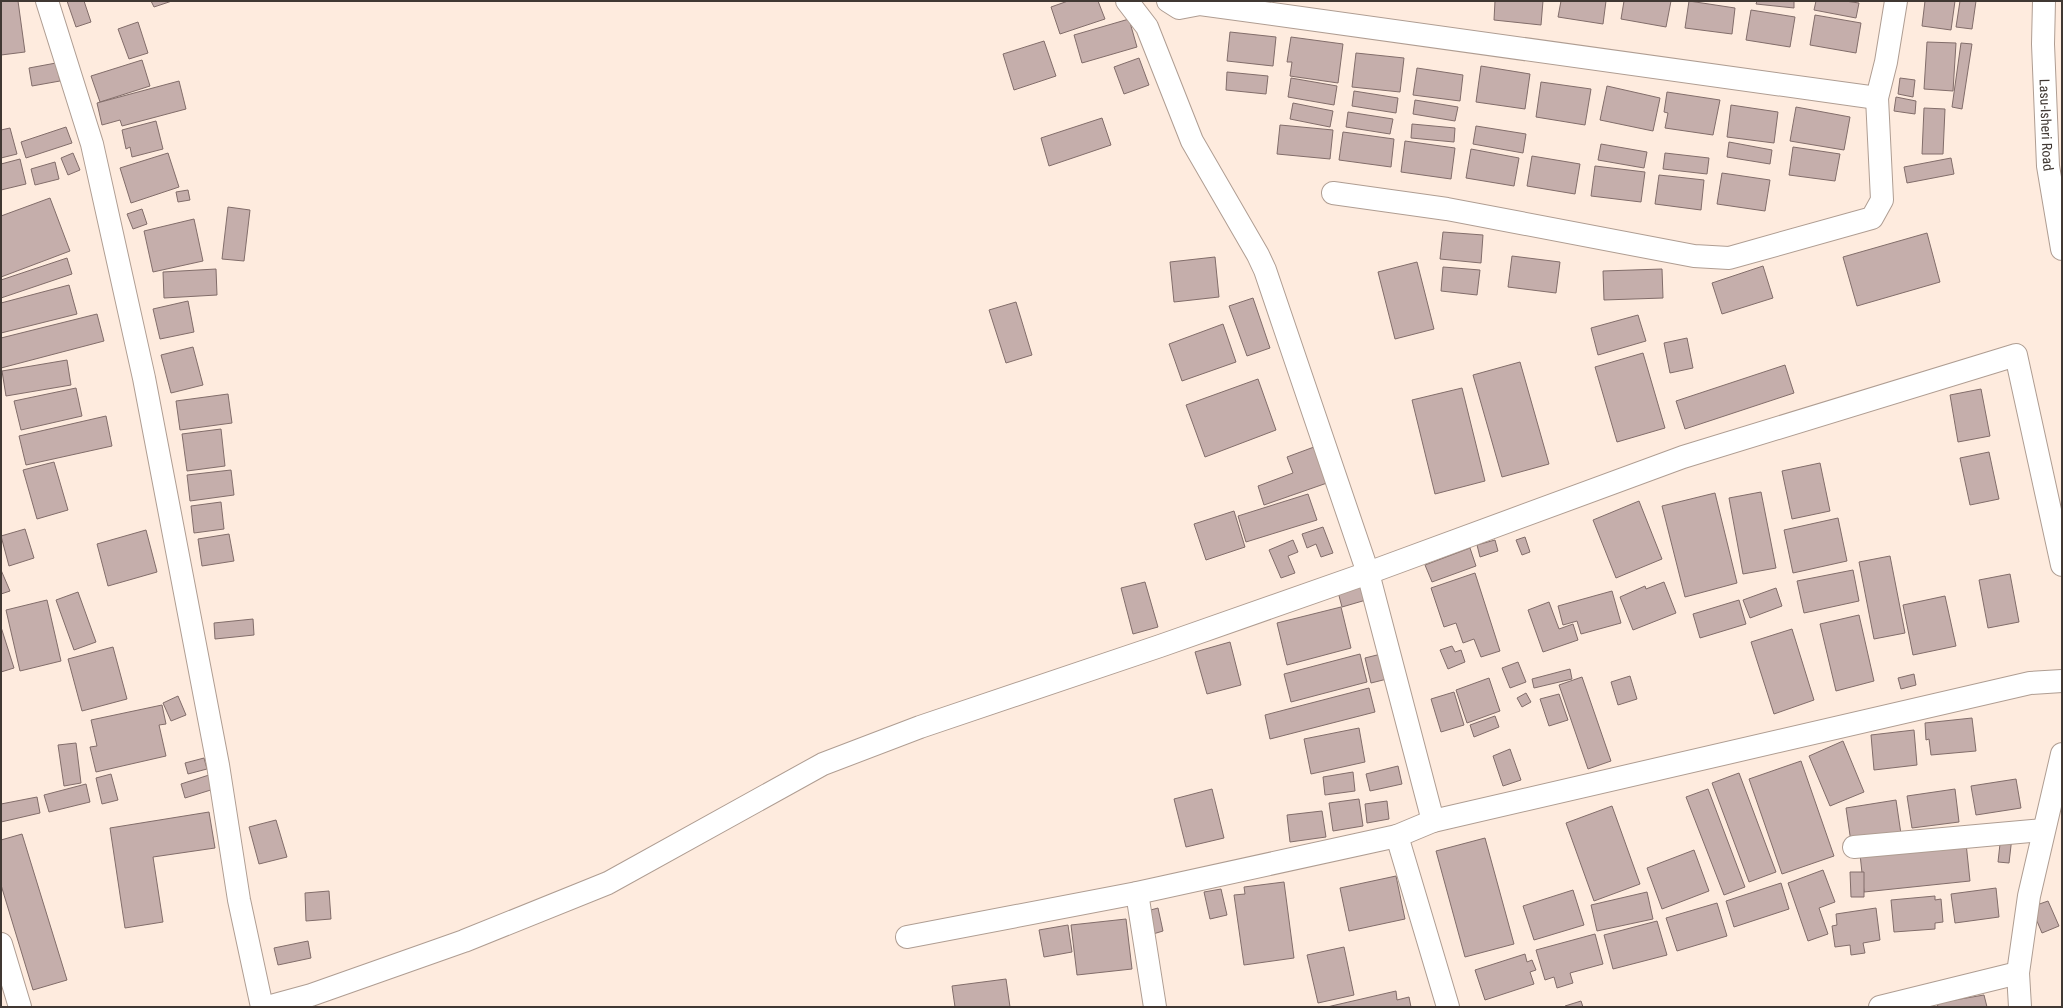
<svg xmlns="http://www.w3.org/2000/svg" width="2063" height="1008" viewBox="0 0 2063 1008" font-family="'Roboto Condensed',sans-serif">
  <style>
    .building { fill: #c5aeab; stroke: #826d6a }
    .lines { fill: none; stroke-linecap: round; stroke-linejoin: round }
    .minor-casing { stroke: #af9d92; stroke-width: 24 }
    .primary-casing { stroke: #af9d92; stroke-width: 24 }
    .minor { stroke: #fff; stroke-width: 22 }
    .primary { stroke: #fff; stroke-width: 22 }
    .labels { text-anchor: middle; stroke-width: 3.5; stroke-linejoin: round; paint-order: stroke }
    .street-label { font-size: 14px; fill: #403833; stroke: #feebde }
  </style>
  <rect width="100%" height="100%" fill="#feebde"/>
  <!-- building -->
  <g class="building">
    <polygon points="1,1 18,1 25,52 1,55"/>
    <polygon points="67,1 84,1 91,22 76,27"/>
    <polygon points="151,1 172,1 154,7"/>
    <polygon points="1068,1 1098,1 1105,19 1060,34 1051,7"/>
    <polygon points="1495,1 1543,1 1541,25 1494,20"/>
    <polygon points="1561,1 1606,1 1603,24 1558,17"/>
    <polygon points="1624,1 1671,1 1666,27 1621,19"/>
    <polygon points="1689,1 1735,8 1732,34 1685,28"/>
    <polygon points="1757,1 1794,1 1794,8 1756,4"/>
    <polygon points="1816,1 1845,1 1859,3 1856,18 1814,10"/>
    <polygon points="1925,1 1955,1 1951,30 1922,26"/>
    <polygon points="1960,1 1976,1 1972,29 1956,27"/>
    <polygon points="1751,10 1795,17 1790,47 1746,40"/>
    <polygon points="1815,15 1861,23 1856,53 1810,45"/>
    <polygon points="1129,19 1137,47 1082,63 1074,35"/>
    <polygon points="138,22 148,53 129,59 118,29"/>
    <polygon points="1230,32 1276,37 1273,66 1227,61"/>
    <polygon points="1291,37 1343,44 1338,83 1290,76 1292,62 1287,62"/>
    <polygon points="1044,41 1056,76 1014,90 1003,54"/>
    <polygon points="1927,42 1956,43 1953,91 1924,89"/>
    <polygon points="1961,43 1972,44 1962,109 1952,107"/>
    <polygon points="1356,53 1404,58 1400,92 1352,87"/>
    <polygon points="1139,58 1149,85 1124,94 1114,67"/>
    <polygon points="142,60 150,86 100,102 91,76"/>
    <polygon points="56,63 60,81 32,86 29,68"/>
    <polygon points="1481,66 1530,74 1525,109 1476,102"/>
    <polygon points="1417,68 1463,75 1460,101 1413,95"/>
    <polygon points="1227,72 1268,76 1266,94 1226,90"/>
    <polygon points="1291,78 1337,86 1334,105 1288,97"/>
    <polygon points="1900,78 1915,80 1913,97 1898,94"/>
    <polygon points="179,81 186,109 122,126 120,120 102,125 97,103"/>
    <polygon points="1541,82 1591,89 1585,125 1536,117"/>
    <polygon points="1607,86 1660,98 1653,131 1600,120"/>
    <polygon points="1354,91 1398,98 1396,113 1352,106"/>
    <polygon points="1667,92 1720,100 1713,135 1665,128 1668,113 1664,112"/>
    <polygon points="1896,97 1916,101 1915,114 1894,111"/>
    <polygon points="1415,100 1458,107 1455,121 1413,114"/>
    <polygon points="1293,103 1333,111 1330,127 1290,119"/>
    <polygon points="1731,105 1778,112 1774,143 1727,137"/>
    <polygon points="1796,107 1850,117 1844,150 1790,141"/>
    <polygon points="1924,108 1945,109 1943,154 1922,154"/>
    <polygon points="1348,112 1393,119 1390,134 1346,127"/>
    <polygon points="1102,118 1111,145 1049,166 1041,138"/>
    <polygon points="156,121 163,149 132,157 130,147 126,149 122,130"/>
    <polygon points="1412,124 1455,128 1454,142 1411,138"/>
    <polygon points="1280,125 1333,130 1330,159 1277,154"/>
    <polygon points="1476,126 1526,134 1523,153 1473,144"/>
    <polygon points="66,127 72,143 26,158 21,142"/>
    <polygon points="10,128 17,154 1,158 1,130"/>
    <polygon points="1343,132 1394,139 1391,167 1339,160"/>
    <polygon points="1405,141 1455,148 1451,179 1401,172"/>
    <polygon points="1729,142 1772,150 1770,164 1727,157"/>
    <polygon points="1601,144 1647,152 1644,168 1598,160"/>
    <polygon points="1793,147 1840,154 1835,181 1789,175"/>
    <polygon points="1471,149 1519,158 1514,186 1466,178"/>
    <polygon points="73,153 80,170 68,175 61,158"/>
    <polygon points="168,153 179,187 131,203 120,168"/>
    <polygon points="1665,153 1709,158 1707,174 1663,169"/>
    <polygon points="1532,156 1580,164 1575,194 1527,186"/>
    <polygon points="1951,158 1954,174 1907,183 1904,167"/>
    <polygon points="20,159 26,184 1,190 1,164"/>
    <polygon points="55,162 59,179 35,185 31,169"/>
    <polygon points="1595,166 1645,172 1641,202 1591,196"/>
    <polygon points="1722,173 1770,180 1765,211 1717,204"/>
    <polygon points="1659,175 1704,180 1701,210 1655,204"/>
    <polygon points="188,190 190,200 178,202 176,192"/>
    <polygon points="50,198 70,251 1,277 1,216"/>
    <polygon points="228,207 250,210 244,261 222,259"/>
    <polygon points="142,209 147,224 133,229 127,214"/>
    <polygon points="194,219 203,261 153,272 144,231"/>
    <polygon points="1443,232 1483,235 1481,263 1440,259"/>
    <polygon points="1927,233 1940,282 1857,306 1843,257"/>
    <polygon points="1512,256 1560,262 1556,293 1508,287"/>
    <polygon points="1215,257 1219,297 1174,302 1170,262"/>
    <polygon points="67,258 72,274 1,298 1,280"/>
    <polygon points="1417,262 1434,329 1395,339 1378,272"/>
    <polygon points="1763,266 1773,298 1722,314 1712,283"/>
    <polygon points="1443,267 1480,270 1477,295 1441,291"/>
    <polygon points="216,269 217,295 164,298 163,272"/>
    <polygon points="1662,269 1663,298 1604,300 1603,271"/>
    <polygon points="69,285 77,314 1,333 1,303"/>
    <polygon points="1253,298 1270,348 1247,356 1229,306"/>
    <polygon points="188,301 194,332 160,339 153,309"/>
    <polygon points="1016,302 1032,355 1006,363 989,310"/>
    <polygon points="97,314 104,341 1,368 1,338"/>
    <polygon points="1638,315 1646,341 1598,355 1591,328"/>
    <polygon points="1223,324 1236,362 1182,381 1169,344"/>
    <polygon points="1687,338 1693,368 1670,373 1664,343"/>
    <polygon points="193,347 203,385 171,393 161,355"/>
    <polygon points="1643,353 1665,428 1617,442 1595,367"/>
    <polygon points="67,360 71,385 6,396 2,371"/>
    <polygon points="1520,362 1549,464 1502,477 1473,375"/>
    <polygon points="1785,365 1794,393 1685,429 1676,401"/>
    <polygon points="1258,379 1276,430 1205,457 1186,405"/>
    <polygon points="76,388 82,416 21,430 14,401"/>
    <polygon points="1462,388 1485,481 1435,494 1412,400"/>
    <polygon points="1981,389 1990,436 1958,442 1950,395"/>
    <polygon points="228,394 232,423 180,430 176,401"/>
    <polygon points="106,416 112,446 26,465 19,436"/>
    <polygon points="221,429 225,466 187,471 182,434"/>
    <polygon points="1314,447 1327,483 1264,505 1258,486 1293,473 1287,457"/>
    <polygon points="1989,452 1999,499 1970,505 1960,458"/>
    <polygon points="54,462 68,510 37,519 23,470"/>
    <polygon points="1820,463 1830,511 1792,519 1782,471"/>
    <polygon points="231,470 234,495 190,501 187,475"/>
    <polygon points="1761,492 1776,568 1743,574 1729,498"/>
    <polygon points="1715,493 1737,583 1685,597 1662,506"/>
    <polygon points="1308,494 1317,520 1246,542 1238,516"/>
    <polygon points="1639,501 1662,559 1616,578 1593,520"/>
    <polygon points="221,502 224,529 194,533 191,506"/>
    <polygon points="1234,511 1245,547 1206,560 1194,524"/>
    <polygon points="1838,518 1847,561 1793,573 1784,530"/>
    <polygon points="1323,527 1333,553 1321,557 1316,544 1307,548 1302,534"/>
    <polygon points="25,529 34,558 9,566 1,536"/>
    <polygon points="146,530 157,572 108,586 97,544"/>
    <polygon points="229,534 234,561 202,566 198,539"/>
    <polygon points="1525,537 1530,552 1522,555 1516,540"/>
    <polygon points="1293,540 1298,552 1288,556 1295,573 1281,578 1269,550"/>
    <polygon points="1495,540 1498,551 1480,557 1477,545"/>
    <polygon points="1470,548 1476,566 1432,582 1425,565"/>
    <polygon points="1890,556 1905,633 1874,639 1859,562"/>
    <polygon points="1,570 10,591 1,594"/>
    <polygon points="1853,570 1859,601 1804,613 1797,581"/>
    <polygon points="1475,573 1500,651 1481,657 1474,639 1463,643 1456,623 1444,627 1431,588"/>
    <polygon points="2010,574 2019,622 1988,628 1979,580"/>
    <polygon points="1145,582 1158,627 1133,634 1121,588"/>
    <polygon points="1664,582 1676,613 1633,630 1620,597 1645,586 1646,589"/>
    <polygon points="1362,585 1366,600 1342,607 1338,592"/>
    <polygon points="1776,588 1782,606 1750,618 1743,600"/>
    <polygon points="1612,591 1621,623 1581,634 1577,621 1563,625 1558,606"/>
    <polygon points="78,592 96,642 74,650 56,600"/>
    <polygon points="1945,596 1956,646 1913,655 1903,605"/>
    <polygon points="47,600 61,661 20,671 6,610"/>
    <polygon points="1739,600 1746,624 1700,638 1693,614"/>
    <polygon points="1549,602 1559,629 1573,624 1578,640 1543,652 1528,610"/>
    <polygon points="1341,607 1351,648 1287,665 1277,623"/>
    <polygon points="1859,615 1874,681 1836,691 1820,624"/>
    <polygon points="253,619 254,635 215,639 214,623"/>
    <polygon points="1,627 14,668 1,672"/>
    <polygon points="1792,629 1814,700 1774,714 1751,642"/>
    <polygon points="1230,642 1241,685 1207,694 1195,652"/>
    <polygon points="1452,646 1455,652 1461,650 1465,662 1448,669 1440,650"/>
    <polygon points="113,647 127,699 82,711 68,659"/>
    <polygon points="1385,653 1391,678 1371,683 1365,658"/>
    <polygon points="1360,654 1367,682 1291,702 1284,674"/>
    <polygon points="1518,662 1526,682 1510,688 1502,668"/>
    <polygon points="1570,669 1572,679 1534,688 1532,679"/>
    <polygon points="1914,674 1916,685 1901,689 1898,678"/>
    <polygon points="1630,676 1637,699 1618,705 1611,682"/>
    <polygon points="1582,677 1611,761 1588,769 1559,685"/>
    <polygon points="1489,678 1500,711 1467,723 1456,690"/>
    <polygon points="1369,688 1375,712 1270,739 1265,715"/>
    <polygon points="1454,692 1464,725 1441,732 1431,699"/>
    <polygon points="1526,693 1531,702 1522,707 1517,698"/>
    <polygon points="1559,694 1568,720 1549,726 1540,699"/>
    <polygon points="178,696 186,715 171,721 163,703"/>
    <polygon points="162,705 166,724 159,725 166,756 96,772 90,747 97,746 91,720"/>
    <polygon points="1495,716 1499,727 1474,737 1470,725"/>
    <polygon points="1972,718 1976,751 1931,755 1929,739 1926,740 1925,723"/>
    <polygon points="1359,728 1365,762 1311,774 1304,739"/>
    <polygon points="1914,730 1917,765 1874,770 1871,735"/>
    <polygon points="1843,741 1864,792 1830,806 1809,756"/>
    <polygon points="76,743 81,783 64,786 58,745"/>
    <polygon points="1510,749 1521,780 1503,786 1493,756"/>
    <polygon points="204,758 207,769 188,774 185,763"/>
    <polygon points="1801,761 1834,856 1782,874 1749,779"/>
    <polygon points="1398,766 1402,784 1370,791 1366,774"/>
    <polygon points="1353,772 1355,791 1325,795 1323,777"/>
    <polygon points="1739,773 1776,872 1749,882 1712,783"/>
    <polygon points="111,774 118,800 102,804 96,778"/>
    <polygon points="209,775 214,789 185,798 181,784"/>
    <polygon points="2016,779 2021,808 1976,815 1971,786"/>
    <polygon points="86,784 90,802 49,812 44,795"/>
    <polygon points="1212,789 1224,838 1186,847 1174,799"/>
    <polygon points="1708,789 1745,887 1724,895 1686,797"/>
    <polygon points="1955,789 1959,822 1912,828 1907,796"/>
    <polygon points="37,797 40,813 1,822 1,804"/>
    <polygon points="1359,799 1363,826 1333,831 1329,803"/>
    <polygon points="1896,800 1901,834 1851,842 1846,808"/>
    <polygon points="1387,801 1389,819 1367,823 1365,804"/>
    <polygon points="1612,806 1640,884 1594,901 1566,823"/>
    <polygon points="1322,811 1326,837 1290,842 1287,815"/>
    <polygon points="209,812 215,848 153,857 163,922 125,928 110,828"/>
    <polygon points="276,820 287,857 259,864 249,827"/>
    <polygon points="22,834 67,980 33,990 1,885 1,840"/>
    <polygon points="2001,835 2012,837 2009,863 1998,862"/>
    <polygon points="1485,838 1514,944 1465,957 1436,851"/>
    <polygon points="1966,843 1970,881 1864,892 1860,854"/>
    <polygon points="1694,850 1709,891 1662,909 1647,868"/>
    <polygon points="1823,870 1835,902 1819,908 1828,934 1808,941 1788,883"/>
    <polygon points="1850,872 1864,872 1864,897 1851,897"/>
    <polygon points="1396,876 1405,919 1349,931 1340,888"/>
    <polygon points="1284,882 1294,958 1244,965 1234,895 1245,894 1244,887"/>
    <polygon points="1781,883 1789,909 1734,927 1726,901"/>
    <polygon points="1996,888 1999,917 1955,923 1951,894"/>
    <polygon points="1221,889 1227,915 1210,919 1204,892"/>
    <polygon points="1573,890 1584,925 1534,940 1523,906"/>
    <polygon points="329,891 331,919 306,921 305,893"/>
    <polygon points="1647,892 1653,919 1597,931 1591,905"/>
    <polygon points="1935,896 1935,900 1941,899 1943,922 1935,923 1935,929 1894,932 1891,900"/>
    <polygon points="2048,901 2059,926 2042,933 2031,907"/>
    <polygon points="1717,903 1727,936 1677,951 1666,918"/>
    <polygon points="1158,908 1163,931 1153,934 1147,911"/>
    <polygon points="1876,908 1880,940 1863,943 1865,953 1851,955 1850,945 1835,947 1832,926 1837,925 1836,914"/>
    <polygon points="1126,919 1132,969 1077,975 1071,925"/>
    <polygon points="1657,921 1667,955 1613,969 1604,935"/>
    <polygon points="1068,925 1072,952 1044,957 1039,930"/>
    <polygon points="1595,934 1603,964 1570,973 1573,983 1557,988 1554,977 1545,980 1536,950"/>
    <polygon points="308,941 311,958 278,965 274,948"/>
    <polygon points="1344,947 1354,995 1318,1003 1307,955"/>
    <polygon points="1525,954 1527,962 1532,960 1536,970 1530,972 1534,984 1485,1000 1475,970"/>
    <polygon points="1006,979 1010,1007 955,1007 952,986"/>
    <polygon points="1396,991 1397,1000 1409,997 1411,1007 1327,1007"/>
    <polygon points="1984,995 1987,1007 1938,1007 1937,1003"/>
    <polygon points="1581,1001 1583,1007 1566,1007 1565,1006"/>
  </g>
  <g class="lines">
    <!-- minor casing -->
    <g class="minor-casing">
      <g id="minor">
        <polyline points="47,1 92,144 144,378 218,765 239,900 262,1007"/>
        <polyline points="1127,1 1147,27 1192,141 1258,255 1265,270 1368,573 1433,821 2030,683 2062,681"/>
        <polyline points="1168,1 1179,8 1200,4 1877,98"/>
        <polyline points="1333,193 1447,209 1694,256 1729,258 1872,218 1882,200 1877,98 1886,62 1896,1"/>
        <polyline points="1433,821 1397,836 1448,1007"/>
        <polyline points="1854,847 2043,830"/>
        <polyline points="1137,893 1155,1007"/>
        <polyline points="907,937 1137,893 1397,836"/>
        <polyline points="1,944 20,1007"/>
        <polyline points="267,1007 311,995 464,941 608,883 823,764 920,727 1160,646 1368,573 1683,457 2016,355 2062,565"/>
        <polyline points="1880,1007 2018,973"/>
        <polyline points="2020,1007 2018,973 2029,896 2062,754"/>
      </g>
    </g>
    <!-- primary casing -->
    <g class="primary-casing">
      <g id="primary">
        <path id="s1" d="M2044,1l-1,43 5,122 14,83"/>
      </g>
    </g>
    <!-- minor -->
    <use href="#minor" class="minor"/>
    <!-- primary -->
    <use href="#primary" class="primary"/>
  </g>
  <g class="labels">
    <!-- street labels -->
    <g class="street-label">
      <text dy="5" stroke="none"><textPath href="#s1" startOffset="124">Lasu-Isheri Road</textPath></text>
    </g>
  </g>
  <!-- border -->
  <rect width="2063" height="1008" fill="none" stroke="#403833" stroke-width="4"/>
</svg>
